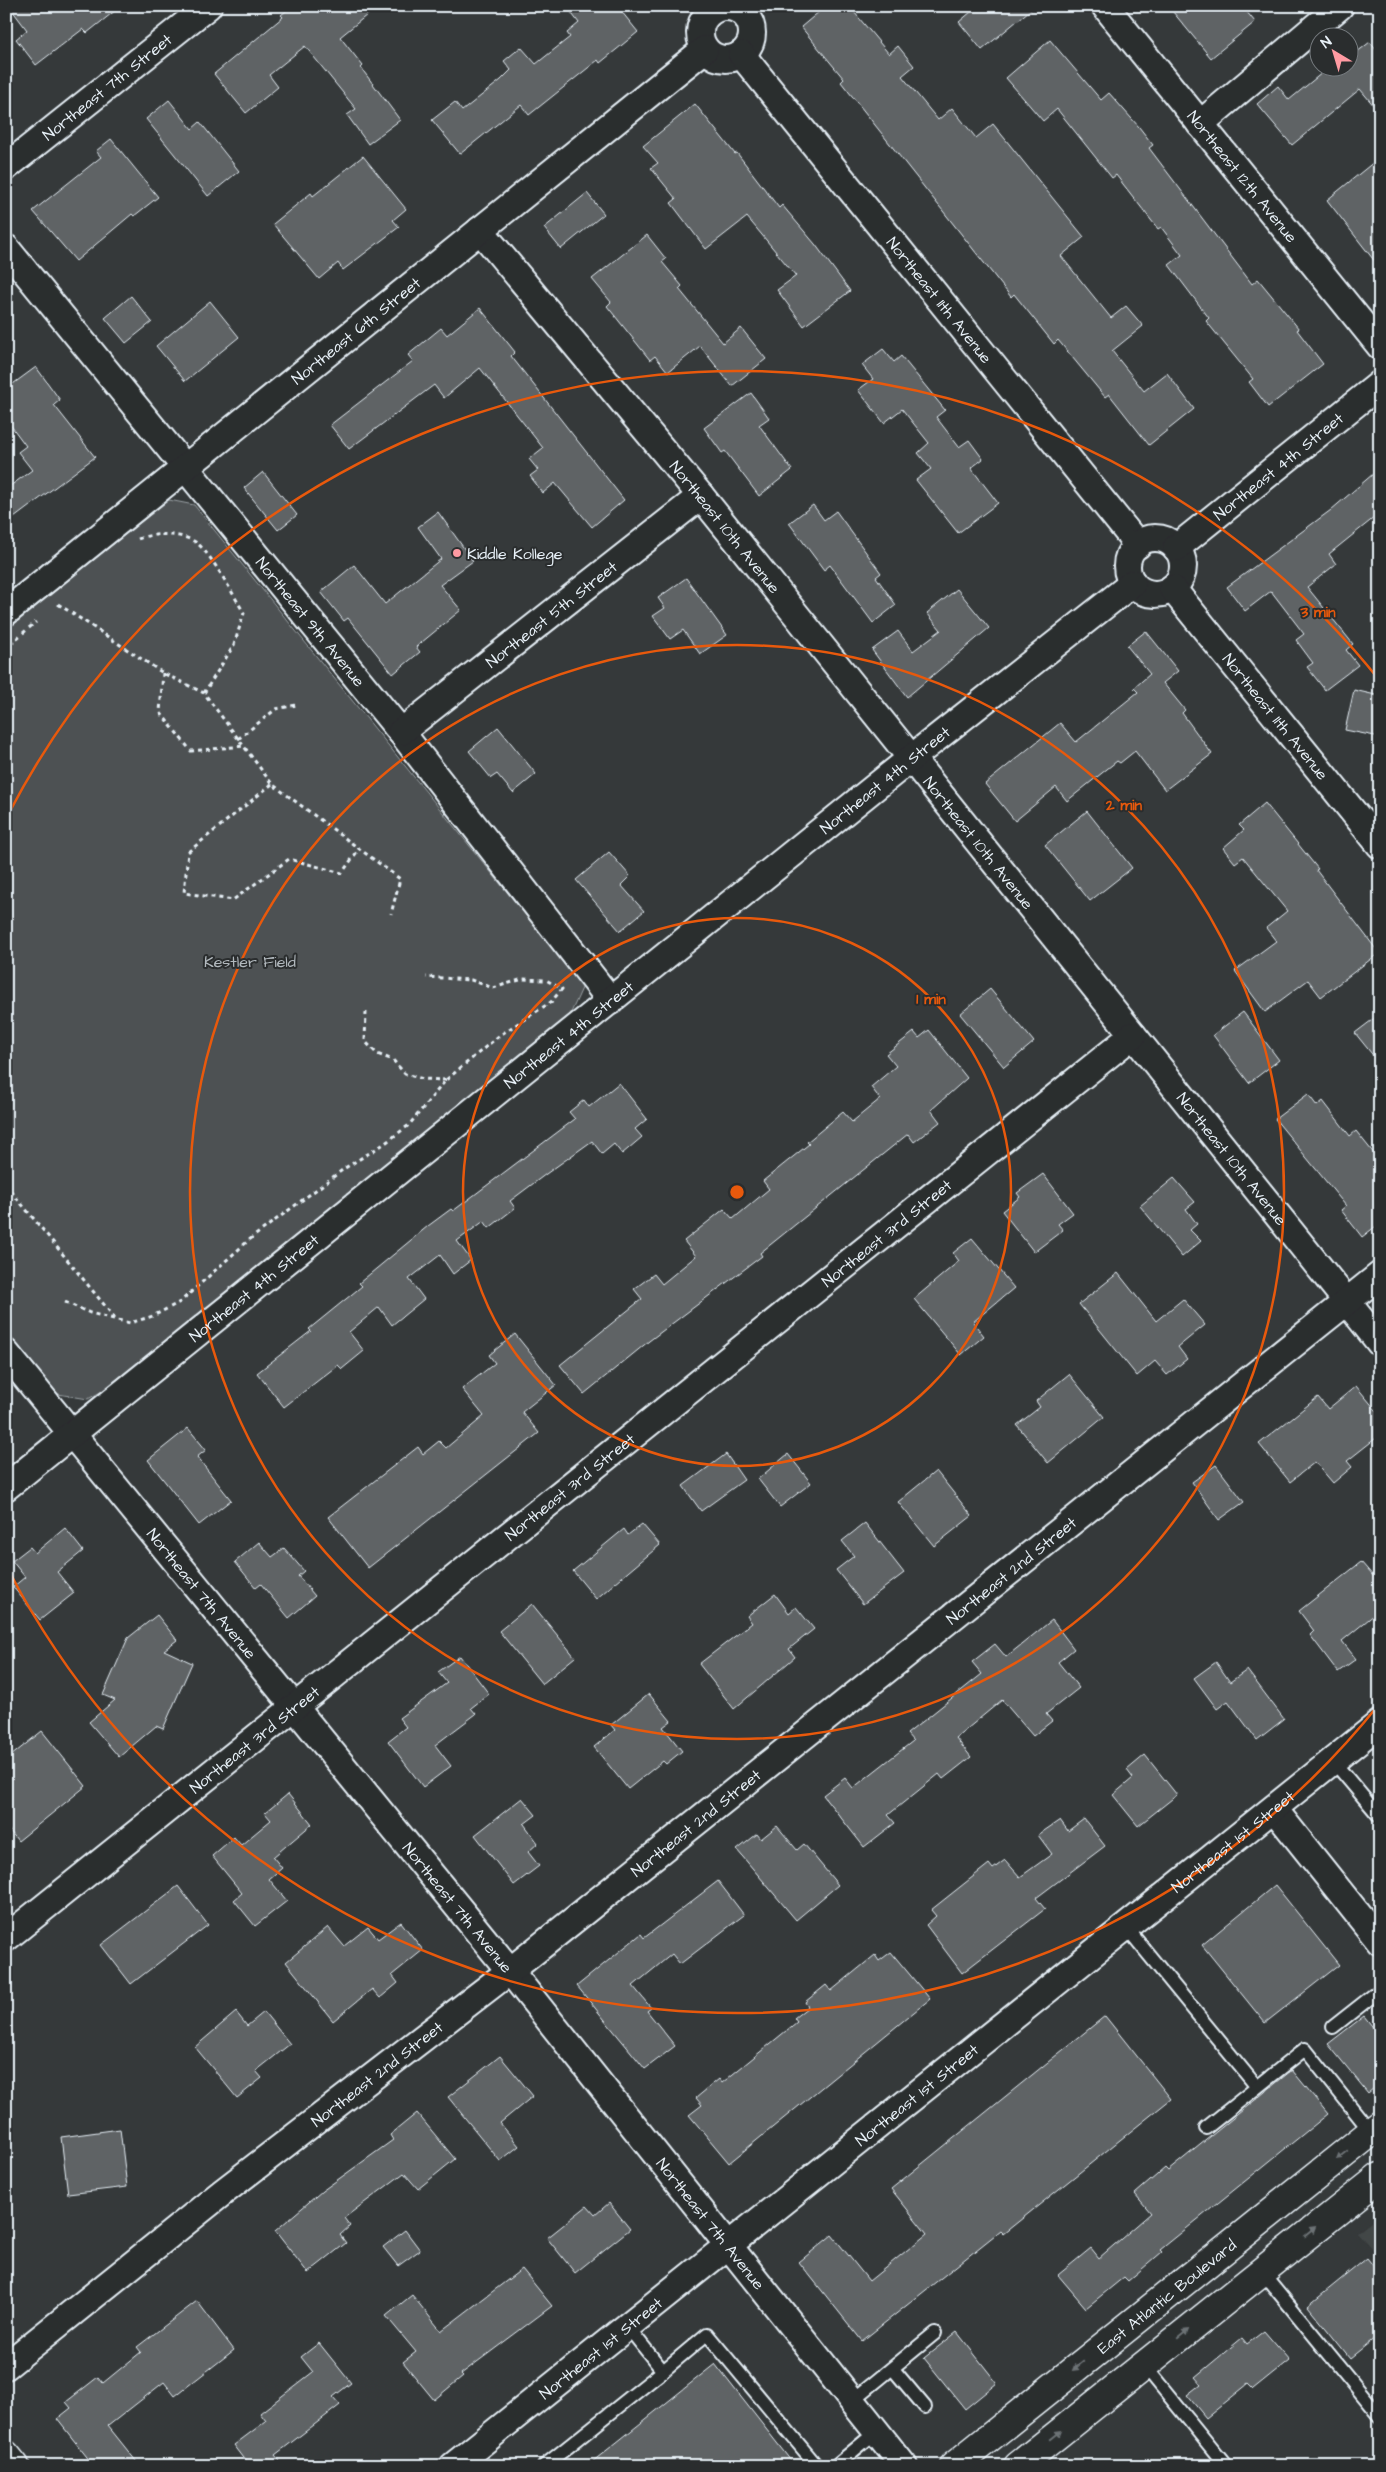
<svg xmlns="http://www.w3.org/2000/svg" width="1386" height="2472" viewBox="0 0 1386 2472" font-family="'Architects Daughter',sans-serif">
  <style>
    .built { fill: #424647 }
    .green { fill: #4d5152; stroke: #9aa1a5 }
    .building { fill: #5f6365; stroke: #e8f1f8 }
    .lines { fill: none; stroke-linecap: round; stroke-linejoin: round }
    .lane-casing { stroke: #e8f1f8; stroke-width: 16 }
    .street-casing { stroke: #e8f1f8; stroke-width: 30 }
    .secondary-casing { stroke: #e8f1f8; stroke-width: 31 }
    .primary-casing { stroke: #e8f1f8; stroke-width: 31 }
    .path { stroke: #e8f1f8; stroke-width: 3; stroke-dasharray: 4 4; stroke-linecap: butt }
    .lane { stroke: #2a2d2e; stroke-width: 12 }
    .street { stroke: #2a2d2e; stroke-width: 26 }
    .secondary { stroke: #2a2d2e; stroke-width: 28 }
    .primary { stroke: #2a2d2e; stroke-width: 28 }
    .oneway { fill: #6c7275 }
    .ring { fill: none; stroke: #e8590c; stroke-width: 2.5 }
    .poi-dot { fill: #ff9aa2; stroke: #2a2d2e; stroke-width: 2 }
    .labels { text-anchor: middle; stroke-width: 4; stroke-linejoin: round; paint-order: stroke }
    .street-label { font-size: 16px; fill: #e8f1f8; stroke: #2a2d2e }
    .poi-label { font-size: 16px; fill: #e8f1f8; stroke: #2a2d2e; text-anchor: start }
    .park-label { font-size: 16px; fill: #b2b9be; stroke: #2a2d2e }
    .centre { fill: #e8590c; stroke: #2a2d2e; stroke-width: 2.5 }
    .ring-label { font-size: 15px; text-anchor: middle; font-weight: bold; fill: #e8590c; stroke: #2a2d2e; stroke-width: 4; stroke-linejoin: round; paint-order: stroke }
  </style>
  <rect width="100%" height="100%" fill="#35393a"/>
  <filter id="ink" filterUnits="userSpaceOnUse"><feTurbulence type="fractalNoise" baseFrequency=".02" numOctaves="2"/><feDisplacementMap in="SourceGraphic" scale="10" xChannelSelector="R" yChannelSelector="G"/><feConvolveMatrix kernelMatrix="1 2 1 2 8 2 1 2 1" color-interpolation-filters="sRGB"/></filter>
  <g filter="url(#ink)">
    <!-- built -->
    <polygon class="built" points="1380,2214 1380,2258 1357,2232"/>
    <!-- green -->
    <polygon class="green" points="169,500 194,505 583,986 569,1017 120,1381 88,1399 58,1394 6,1331 6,629"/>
    <!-- building -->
    <g class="building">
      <polygon points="9,6 121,6 87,33 83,29 36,65 16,39 27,30"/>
      <polygon points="292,6 378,6 340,37 363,66 361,68 400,120 368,144 347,115 356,109 305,46 269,75 278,87 246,113 214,74 283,17 281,15"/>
      <polygon points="566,6 617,6 638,32 600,63 598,60 529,115 521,105 460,154 432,120 455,102 462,111 501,80 511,70 504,61 521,47 536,64 570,37 567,33 579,23"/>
      <polygon points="826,6 849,6 889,54 898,46 914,66 902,76 938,120 952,108 976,138 993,124 1084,237 1061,256 1111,318 1126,306 1143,326 1112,351 1144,391 1167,373 1194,409 1149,445 1109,394 1105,397 1058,340 1054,344 1014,294 1011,297 841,82 844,79 801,27"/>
      <polygon points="978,6 1035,6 982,50 959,22"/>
      <polygon points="1168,6 1242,6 1255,22 1211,58"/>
      <polygon points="1050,40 1101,100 1109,93 1139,127 1153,145 1149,148 1252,284 1258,279 1299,329 1297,330 1323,364 1268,407 1249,382 1253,379 1206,321 1209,318 1169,265 1182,255 1161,227 1158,229 1116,175 1112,178 1057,109 1043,121 1006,78"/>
      <polygon points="1370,42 1380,55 1380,113 1360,89 1292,145 1257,104 1278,86 1289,100 1328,68 1348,68 1348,59"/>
      <polygon points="169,100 192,129 200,122 239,171 208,196 146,119"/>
      <polygon points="695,104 735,154 737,153 779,208 782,205 815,244 850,291 804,326 777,290 796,276 747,217 706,249 671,203 676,199 651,168 658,163 643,146"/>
      <polygon points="111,139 158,197 134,216 132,214 76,261 33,211 101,157 96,151"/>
      <polygon points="363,156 406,209 393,220 399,227 343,270 338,263 319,279 273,224 311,193 313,196"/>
      <polygon points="1380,157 1380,268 1327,200"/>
      <polygon points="587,193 604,214 561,249 544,228"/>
      <polygon points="647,235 666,259 662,262 682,286 679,289 723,343 741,328 766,359 732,386 700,346 668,372 655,356 650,360 607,306 611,302 592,279"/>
      <polygon points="131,296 152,322 126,343 105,318"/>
      <polygon points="210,301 239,337 185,381 156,346"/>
      <polygon points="480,308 515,352 511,356 624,500 592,527 555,483 543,493 530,476 538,470 529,459 543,448 480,368 444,398 434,385 349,449 330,425 413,361 408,355 441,328 447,335"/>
      <polygon points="883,349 894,362 901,356 945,410 936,417 959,447 969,440 983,459 971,468 998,503 958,533 916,480 931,469 918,453 929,443 902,409 884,423 858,390 873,379 862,365"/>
      <polygon points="36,367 60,400 54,405 95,457 6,524 6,489 32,470 18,452 26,446 6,419 6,389"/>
      <polygon points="751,393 769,418 759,425 792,470 759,496 725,451 722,453 704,428"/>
      <polygon points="1380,468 1380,513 1329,554 1336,564 1307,587 1353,644 1346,650 1358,665 1325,690 1307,667 1313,663 1296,640 1304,634 1271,591 1245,611 1227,587 1331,510"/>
      <polygon points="263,472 297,515 278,530 244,488"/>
      <polygon points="813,505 824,520 836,511 881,573 876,577 896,605 873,623 830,565 824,570 789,523"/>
      <polygon points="438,512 473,561 440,585 461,610 416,647 420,652 393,674 348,618 344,621 321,592 354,565 385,604 441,559 418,527"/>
      <polygon points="686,578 727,635 700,654 683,630 670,639 653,616 665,608 658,598"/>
      <polygon points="957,589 989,628 907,697 872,650 898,631 913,651 941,630 927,613"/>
      <polygon points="1146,631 1178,671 1163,683 1185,710 1182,713 1212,754 1165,790 1135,751 1120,763 1117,761 1067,801 1056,787 1015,821 985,784 1060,723 1076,742 1138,692 1134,688 1150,674 1127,646"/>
      <polygon points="1354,690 1380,696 1380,737 1345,730"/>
      <polygon points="498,727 536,774 513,793 497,774 491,778 469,751"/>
      <polygon points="1265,803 1318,869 1316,870 1379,953 1321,997 1308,980 1265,1012 1235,971 1276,941 1266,928 1287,911 1243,857 1235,863 1223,848 1244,830 1239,825"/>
      <polygon points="1087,811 1132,868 1090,901 1045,845"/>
      <polygon points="609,852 630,876 621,885 644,911 620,931 576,880"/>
      <polygon points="990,989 1034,1042 1004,1067 960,1014"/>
      <polygon points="1243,1012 1279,1060 1249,1083 1213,1035"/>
      <polygon points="1380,1014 1380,1064 1355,1033"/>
      <polygon points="929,1030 967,1078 931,1110 940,1122 914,1142 908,1134 760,1253 762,1256 649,1341 584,1394 560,1365 642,1299 634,1289 654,1274 662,1284 696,1256 684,1241 724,1209 733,1219 769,1189 763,1181 809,1144 807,1142 843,1112 852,1122 880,1099 871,1087 896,1066 886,1054 914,1032 919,1038"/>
      <polygon points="619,1083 647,1119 635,1129 642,1137 622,1154 614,1144 602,1154 592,1141 546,1174 510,1201 515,1208 489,1228 484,1221 457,1241 471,1260 453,1274 440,1255 409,1279 424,1299 392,1325 379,1307 349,1332 364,1351 342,1369 338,1365 284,1407 257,1373 311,1331 309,1329 362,1286 359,1283 428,1226 451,1209 453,1211 575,1119 569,1112 584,1100 589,1107"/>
      <polygon points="1308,1094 1317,1106 1323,1101 1350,1136 1356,1131 1380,1161 1380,1223 1362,1237 1341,1210 1346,1206 1275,1119"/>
      <polygon points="1043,1174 1073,1213 1058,1224 1063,1230 1034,1252 1002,1211 1020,1197 1017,1193"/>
      <polygon points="1174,1178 1195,1202 1186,1209 1197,1224 1190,1230 1201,1241 1182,1257 1140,1206"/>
      <polygon points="972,1238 1014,1288 973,1322 984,1336 961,1355 914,1299 959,1261 953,1253"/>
      <polygon points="1118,1273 1156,1321 1183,1299 1205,1325 1178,1347 1187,1359 1167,1375 1155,1361 1137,1376 1079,1304"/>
      <polygon points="515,1334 556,1385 522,1412 539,1433 368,1568 328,1517 418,1447 423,1454 439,1441 446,1448 484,1416 462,1389 495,1363 489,1355"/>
      <polygon points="1069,1374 1104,1417 1048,1463 1017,1425 1040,1407 1036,1401"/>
      <polygon points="1356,1386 1380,1415 1380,1435 1347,1461 1352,1467 1333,1483 1315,1462 1290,1482 1259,1444 1318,1397 1328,1409"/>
      <polygon points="188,1428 206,1450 197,1457 231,1500 199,1525 148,1460"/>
      <polygon points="726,1454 744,1480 701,1511 683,1486"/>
      <polygon points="788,1454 811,1483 780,1507 758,1479"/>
      <polygon points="1216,1465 1244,1502 1219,1520 1192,1482"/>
      <polygon points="936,1471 972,1516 934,1546 898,1502"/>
      <polygon points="865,1523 904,1573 863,1604 836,1570 854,1556 842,1541"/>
      <polygon points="642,1524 660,1545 596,1599 573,1571 624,1529 628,1535"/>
      <polygon points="65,1528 83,1551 57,1572 74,1593 40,1620 13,1587 25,1577 12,1561 30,1547 35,1553"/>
      <polygon points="259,1542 272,1557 284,1548 304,1571 298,1576 315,1596 289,1618 261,1584 256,1588 235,1562"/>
      <polygon points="1361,1562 1380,1584 1380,1610 1342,1641 1356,1659 1338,1672 1310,1635 1314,1631 1299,1611"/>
      <polygon points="775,1594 789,1613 796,1607 814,1629 789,1649 795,1657 734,1709 699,1664 752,1623 747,1616"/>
      <polygon points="532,1604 575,1657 542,1684 499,1631"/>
      <polygon points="157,1615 177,1640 164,1650 192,1663 163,1729 156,1726 119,1757 89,1722 115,1700 103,1695 128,1638"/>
      <polygon points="1052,1620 1074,1649 1058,1662 1079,1688 1046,1714 1052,1721 1033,1736 1002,1700 956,1738 971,1757 943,1779 939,1774 888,1815 895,1823 864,1847 823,1795 845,1778 853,1788 913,1741 907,1734 982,1674 972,1662 995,1644 1006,1657"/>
      <polygon points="460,1656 489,1694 471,1708 476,1714 435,1745 451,1766 423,1787 388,1741 406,1727 399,1718 447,1683 438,1672"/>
      <polygon points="1216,1662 1230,1682 1247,1670 1284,1719 1257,1740 1228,1701 1217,1709 1194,1678"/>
      <polygon points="649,1694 671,1721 663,1727 682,1751 666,1764 663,1761 628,1789 594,1747 615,1730 611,1725"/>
      <polygon points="42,1731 86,1786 18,1841 6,1826 6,1760"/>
      <polygon points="1145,1755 1177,1795 1138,1826 1113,1795 1133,1778 1127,1770"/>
      <polygon points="288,1794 312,1824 273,1857 282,1868 269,1879 287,1901 255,1926 234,1900 242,1893 212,1856 234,1837 241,1845 271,1820 265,1813"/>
      <polygon points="522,1798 536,1815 524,1824 538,1843 528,1852 539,1866 514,1885 475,1835"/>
      <polygon points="1084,1819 1105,1846 1036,1898 1045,1909 962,1973 926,1925 936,1916 931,1910 989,1864 993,1869 1005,1860 1020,1877 1052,1854 1038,1835 1060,1820 1068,1831"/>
      <polygon points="777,1826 797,1850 804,1844 838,1885 796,1920 737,1850 757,1834 761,1839"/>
      <polygon points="718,1881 744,1915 680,1964 672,1954 633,1986 651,2008 647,2011 675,2046 645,2069 577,1986 641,1934 644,1938"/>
      <polygon points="1275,1885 1339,1965 1265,2023 1202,1945"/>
      <polygon points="178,1886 208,1925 131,1984 101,1945"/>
      <polygon points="401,1922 423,1950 392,1975 398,1983 380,1998 372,1989 333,2021 286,1962 328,1927 344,1946 368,1927 378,1939"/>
      <polygon points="891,1952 930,1999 729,2163 689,2115 702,2105 696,2098 719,2079 722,2083 797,2022 794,2018 808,2007 805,2002 826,1985 831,1991 875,1955 879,1961"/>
      <polygon points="236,2012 247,2026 264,2012 290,2044 256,2071 262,2078 237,2098 195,2047"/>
      <polygon points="1105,2016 1171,2099 1003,2234 1000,2231 862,2341 799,2262 832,2235 869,2281 927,2234 891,2189"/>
      <polygon points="1364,2016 1380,2036 1380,2083 1368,2093 1328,2044"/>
      <polygon points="500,2056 533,2096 500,2123 519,2146 500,2161 448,2097"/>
      <polygon points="1292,2070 1328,2114 1160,2250 1162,2252 1128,2281 1124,2277 1086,2308 1058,2275 1091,2248 1099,2258 1151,2213 1135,2194 1165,2168 1168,2171"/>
      <polygon points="417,2113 455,2159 418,2189 404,2173 344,2218 350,2226 340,2235 346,2243 308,2273 275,2231 322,2191 393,2140 390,2135"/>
      <polygon points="120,2129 127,2187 68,2194 61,2137"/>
      <polygon points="609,2203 630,2229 575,2273 547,2238 587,2206 595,2215"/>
      <polygon points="405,2230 420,2250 398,2266 383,2247"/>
      <polygon points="1367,2258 1380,2274 1380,2334 1350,2358 1308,2306"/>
      <polygon points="522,2269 552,2306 461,2374 463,2376 434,2400 403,2362 416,2352 386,2316 412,2295 441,2331"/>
      <polygon points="197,2301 234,2350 175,2396 164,2382 108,2426 140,2466 94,2466 57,2419 71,2408 66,2402 98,2377 103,2383 141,2352 137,2347"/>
      <polygon points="1264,2331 1289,2360 1253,2389 1248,2384 1206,2418 1187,2395 1201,2384 1195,2377 1242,2338 1247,2344"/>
      <polygon points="957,2332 997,2383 965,2409 924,2358"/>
      <polygon points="319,2343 351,2383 333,2397 340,2405 275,2455 284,2466 250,2466 234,2445 266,2421 260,2413 313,2372 301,2357"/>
      <polygon points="715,2364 795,2466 587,2466"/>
    </g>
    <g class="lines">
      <!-- lane casing -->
      <g class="lane-casing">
        <g id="lane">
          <polyline points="1333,1761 1380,1817"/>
          <polyline points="1126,1927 1257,2087"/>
          <polyline points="1333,2027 1380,1990"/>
          <polyline points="1206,2128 1305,2049 1371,2132"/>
          <polyline points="1261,2271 1380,2416"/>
          <polyline points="627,2326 663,2371 707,2334 817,2466"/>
          <polyline points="1144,2365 1226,2466"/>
          <polyline points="893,2369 925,2407"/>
          <polyline points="852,2401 935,2333"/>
          <polyline points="544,2466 663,2371"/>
          <polyline points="835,2466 876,2432"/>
        </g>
      </g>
      <!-- street casing -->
      <g class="street-casing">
        <g id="street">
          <path id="s1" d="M1105,6l275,340"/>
          <circle cx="726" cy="33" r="26"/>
          <path id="s2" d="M741,54l397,491"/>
          <polyline points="1200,124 1340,6"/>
          <path id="s3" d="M6,167l202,-161"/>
          <path id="s4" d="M480,230l221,266 679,847"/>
          <path id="s5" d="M6,248l395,484 210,269"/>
          <circle cx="1155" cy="566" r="28"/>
          <path id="s6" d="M1176,548l204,-164"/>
          <path id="s7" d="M1172,588l208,257"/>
          <path id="s8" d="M6,612l699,-563"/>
          <path id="s9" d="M401,732l300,-236"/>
          <path id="s10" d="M6,1353l504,618 394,495"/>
          <path id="s11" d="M6,1487l904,-728 223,-176"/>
          <polyline points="1274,1809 1380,1942"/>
          <path id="s12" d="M6,1938l1127,-903"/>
          <path id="s13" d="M6,2366l217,-174 287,-221 870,-696"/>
          <path id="s14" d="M453,2466l927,-743"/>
        </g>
      </g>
      <!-- secondary casing -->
      <g class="secondary-casing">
        <polyline id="secondary" points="6,2455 15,2466"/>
      </g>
      <!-- primary casing -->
      <g class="primary-casing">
        <g id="primary">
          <path id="s15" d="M954,2466l426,-341"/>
          <polyline points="1018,2466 1380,2177"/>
        </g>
      </g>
      <!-- path -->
      <g class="path">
        <path d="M138,539c16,-7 47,-6 60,5 15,13 36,52 46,69l-10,32 -30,48 68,91 128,95 -9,35"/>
        <polyline points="58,604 163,673 204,693"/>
        <polyline points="6,650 10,644 36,622"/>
        <polyline points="163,673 160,712 191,751 244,746"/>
        <polyline points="238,739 276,709 296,705"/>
        <polyline points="272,784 188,852 184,893 233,900 289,859 342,873 359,849"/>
        <polyline points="366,1012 365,1041 377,1054 393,1060 405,1074 423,1079 446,1080"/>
        <polyline points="6,1185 115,1318"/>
        <polyline points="65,1302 90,1313 130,1323 153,1316 180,1302 249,1240 345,1168 384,1144 409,1125 446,1080 500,1035 551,1002 562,989 546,980 523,979 493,988 471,980 426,977"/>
      </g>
      <!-- lane -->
      <use href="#lane" class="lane"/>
      <!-- street -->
      <use href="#street" class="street"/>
      <!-- secondary -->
      <use href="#secondary" class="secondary"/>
      <!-- primary -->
      <use href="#primary" class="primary"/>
    </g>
    <!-- one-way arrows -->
    <defs><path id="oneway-solid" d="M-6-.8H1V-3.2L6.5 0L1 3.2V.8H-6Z" transform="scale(1.25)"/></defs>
    <g class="oneway">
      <use href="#oneway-solid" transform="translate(1342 2155) rotate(141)"/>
      <use href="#oneway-solid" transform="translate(1310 2232) rotate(-39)"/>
      <use href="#oneway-solid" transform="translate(1183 2334) rotate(-39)"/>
      <use href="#oneway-solid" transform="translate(1078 2366) rotate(141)"/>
      <use href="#oneway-solid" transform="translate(1056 2435) rotate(-39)"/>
    </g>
  </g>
  <!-- distance rings -->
  <g class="ring">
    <circle cx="737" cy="1192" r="274"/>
    <circle cx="737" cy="1192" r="547"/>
    <path d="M1380 1703A821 821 0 0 1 9 1571M9 813A821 821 0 0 1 1380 681"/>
  </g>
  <!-- markers -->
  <circle class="poi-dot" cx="457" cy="553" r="5"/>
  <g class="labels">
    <!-- street labels -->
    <g class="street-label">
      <text dy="6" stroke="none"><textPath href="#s3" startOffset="129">Northeast 7th Street</textPath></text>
      <text dy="6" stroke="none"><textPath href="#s1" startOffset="219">Northeast 12th Avenue</textPath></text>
      <text dy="6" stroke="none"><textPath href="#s2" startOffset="316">Northeast 11th Avenue</textPath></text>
      <text dy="6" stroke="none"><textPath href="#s8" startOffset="449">Northeast 6th Street</textPath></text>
      <text dy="6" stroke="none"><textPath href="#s6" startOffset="131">Northeast 4th Street</textPath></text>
      <text dy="6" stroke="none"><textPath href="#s4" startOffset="385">Northeast 10th Avenue</textPath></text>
      <text dy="6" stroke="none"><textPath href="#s9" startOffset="191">Northeast 5th Street</textPath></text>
      <text dy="6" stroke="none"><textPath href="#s5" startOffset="482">Northeast 9th Avenue</textPath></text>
      <text dy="6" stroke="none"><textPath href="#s7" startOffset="165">Northeast 11th Avenue</textPath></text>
      <text dy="6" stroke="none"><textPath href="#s11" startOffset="1128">Northeast 4th Street</textPath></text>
      <text dy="6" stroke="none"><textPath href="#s4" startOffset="790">Northeast 10th Avenue</textPath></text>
      <text dy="6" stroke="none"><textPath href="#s11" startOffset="722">Northeast 4th Street</textPath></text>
      <text dy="6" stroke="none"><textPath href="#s4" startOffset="1195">Northeast 10th Avenue</textPath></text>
      <text dy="6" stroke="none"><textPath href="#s12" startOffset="1128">Northeast 3rd Street</textPath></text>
      <text dy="6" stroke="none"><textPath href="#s11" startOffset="318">Northeast 4th Street</textPath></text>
      <text dy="6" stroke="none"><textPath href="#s12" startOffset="722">Northeast 3rd Street</textPath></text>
      <text dy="6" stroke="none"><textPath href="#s13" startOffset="1282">Northeast 2nd Street</textPath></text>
      <text dy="6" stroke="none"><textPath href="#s10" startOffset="310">Northeast 7th Avenue</textPath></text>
      <text dy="6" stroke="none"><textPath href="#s12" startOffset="318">Northeast 3rd Street</textPath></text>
      <text dy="6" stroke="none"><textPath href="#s13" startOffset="878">Northeast 2nd Street</textPath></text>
      <text dy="6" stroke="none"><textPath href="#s14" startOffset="999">Northeast 1st Street</textPath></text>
      <text dy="6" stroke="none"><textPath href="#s10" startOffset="715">Northeast 7th Avenue</textPath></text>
      <text dy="6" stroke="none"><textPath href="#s13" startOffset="472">Northeast 2nd Street</textPath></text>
      <text dy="6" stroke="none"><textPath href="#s14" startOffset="594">Northeast 1st Street</textPath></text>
      <text dy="6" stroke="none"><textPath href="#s10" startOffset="1120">Northeast 7th Avenue</textPath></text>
      <text dy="6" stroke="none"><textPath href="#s15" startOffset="272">East Atlantic Boulevard</textPath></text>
      <text dy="6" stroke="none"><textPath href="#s14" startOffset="189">Northeast 1st Street</textPath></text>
    </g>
    <!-- poi labels -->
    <g class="poi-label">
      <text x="467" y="559">Kiddle Kollege</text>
    </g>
    <!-- park labels -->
    <g class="park-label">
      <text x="250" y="967">Kestler Field</text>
    </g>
  </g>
  <circle cx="737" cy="1192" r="8" class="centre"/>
  <g class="ring-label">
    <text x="1318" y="617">3 min</text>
    <text x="1124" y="810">2 min</text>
    <text x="931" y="1004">1 min</text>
  </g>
  <!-- margin -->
  <rect width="1386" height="2472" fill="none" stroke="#2a2d2e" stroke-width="25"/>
  <rect x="12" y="12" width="1361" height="2447" fill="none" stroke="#e8f1f8" stroke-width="2" filter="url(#ink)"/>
  <!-- north arrow -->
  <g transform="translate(1334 52) rotate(322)"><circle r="24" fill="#2a2d2e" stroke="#767b7f"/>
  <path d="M0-4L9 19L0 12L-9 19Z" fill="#ff9aa2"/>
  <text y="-8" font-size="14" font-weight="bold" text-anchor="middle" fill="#e8f1f8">N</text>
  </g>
</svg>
